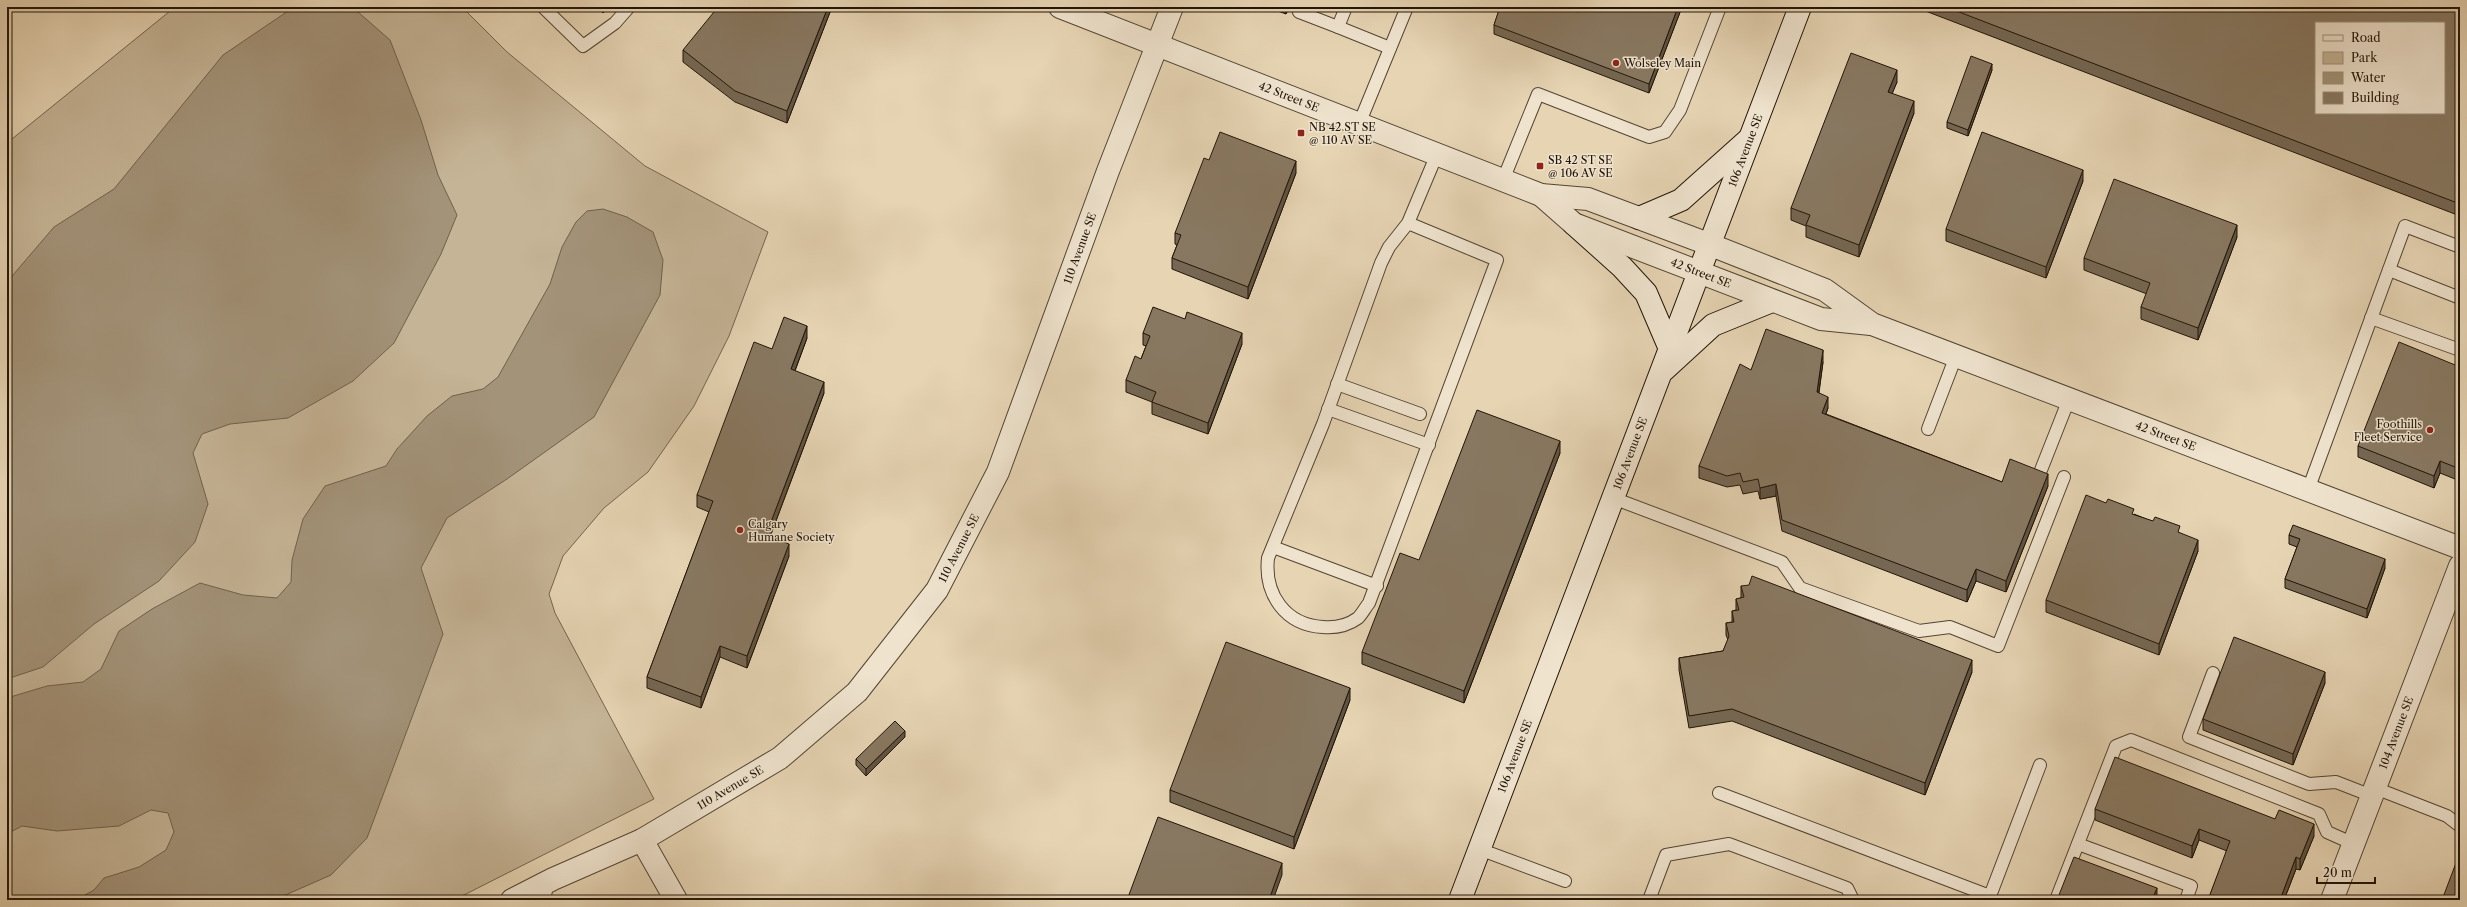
<svg xmlns="http://www.w3.org/2000/svg" width="2467" height="907" viewBox="0 0 2467 907" font-family="'Libre Caslon Text',serif">
  <style>
    .green { fill: #c5b496; stroke: #74644f }
    .water { fill: #a39379; stroke: #6f614c }
    .lines { fill: none; stroke-linecap: round; stroke-linejoin: round }
    .lane-casing { stroke: #534533; stroke-width: 14 }
    .street-casing { stroke: #534533; stroke-width: 24 }
    .secondary-casing { stroke: #221508; stroke-width: 24 }
    .lane { stroke: #efe3ce; stroke-width: 12 }
    .street { stroke: #efe3ce; stroke-width: 22 }
    .secondary { stroke: #efe3ce; stroke-width: 22 }
    .wall { fill: #756753; stroke: #221508 }
    .shaded-wall { fill: #5f5444; stroke: #221508 }
    .building { fill: #887861; stroke: #221508; fill-rule: evenodd }
    .poi-dot { fill: #8f2418; stroke: #efe3ce; stroke-width: 1.5 }
    .labels { text-anchor: middle; stroke-width: 3; stroke-linejoin: round; paint-order: stroke }
    .poi-label { font-size: 11px; fill: #221508; stroke: #efe3ce; text-anchor: start }
    .street-label { font-size: 11px; fill: #221508; stroke: #efe3ce }
  </style>
  <rect width="100%" height="100%" fill="#e6d4b3"/>
  <filter id="stains"><feTurbulence type="fractalNoise" baseFrequency=".005" numOctaves="4"/><feColorMatrix values="0 0 0 0 .2 0 0 0 0 .09 0 0 0 0 .02 0 0 0 .5 -.17"/></filter>
  <radialGradient id="worn" r=".72"><stop offset=".6" stop-color="#630" stop-opacity="0"/><stop offset="1" stop-color="#630" stop-opacity=".3"/></radialGradient>
  <!-- green -->
  <polygon class="green" points="175,7 462,7 507,52 645,166 768,232 729,336 694,406 648,472 604,508 563,556 549,594 555,613 654,799 454,900 7,900 7,143"/>
  <!-- water -->
  <g class="water">
    <polygon points="294,7 357,11 390,40 421,120 438,175 457,215 441,254 394,343 353,381 288,418 230,424 202,434 193,453 208,504 195,542 159,581 94,624 43,667 7,679 7,282 54,227 114,189 223,55"/>
    <polygon points="603,209 627,217 653,232 663,260 660,295 594,417 507,479 447,518 421,568 443,634 367,838 331,875 274,900 76,900 94,890 104,878 139,867 166,850 174,832 168,813 151,810 119,826 57,831 22,826 7,834 7,698 47,686 83,682 101,669 119,631 152,609 200,583 243,595 277,598 291,582 292,560 303,519 325,486 386,466 397,449 427,416 452,396 483,389 498,377 550,284 562,247 576,222 587,211"/>
  </g>
  <g class="lines">
    <!-- lane casing -->
    <g class="lane-casing">
      <g id="lane">
        <polyline points="543,7 583,46 615,23 629,7"/>
        <polyline points="1301,7 1299,12 1338,27"/>
        <polyline points="1346,7 1338,27 1390,48"/>
        <polyline points="1359,124 1407,7"/>
        <polyline points="1503,180 1538,94 1649,137 1665,132 1680,110 1720,7"/>
        <path d="M1408,223l89,37 -128,343c-4,5 -7,11 -11,15 -11,8 -23,10 -35,9 -38,-2 -59,-33 -55,-69l55,-134 58,-161 8,-16 19,-24 29,-69"/>
        <polyline points="2389,270 2460,298"/>
        <polyline points="2371,318 2460,350"/>
        <polyline points="1337,384 1420,414"/>
        <polyline points="1328,409 1429,445"/>
        <polyline points="1928,429 1956,356"/>
        <polyline points="2041,470 2069,399"/>
        <polyline points="2308,490 2405,226 2460,247"/>
        <polyline points="1613,498 1782,562 1800,588 1919,631 1950,627 1998,646 2064,477"/>
        <polyline points="1273,547 1377,586"/>
        <polyline points="2213,673 2189,737 2309,784 2336,782 2372,796"/>
        <polyline points="2375,788 2447,816 2460,826"/>
        <polyline points="1719,793 1990,896 2040,765"/>
        <polyline points="2078,844 2191,886 2186,900"/>
        <polyline points="1479,849 1565,881"/>
        <polyline points="544,900 548,881"/>
        <polyline points="1649,900 1666,855 1729,844 1847,888 1853,900"/>
        <polyline points="2056,900 2116,746 2131,740 2319,814 2327,832 2354,844"/>
      </g>
    </g>
    <!-- street casing -->
    <g class="street-casing">
      <g id="street">
        <path id="s1" d="M1060,7l481,188 47,4 123,46 114,45 47,34 588,224"/>
        <path id="s2" d="M1541,195l33,29 247,95 50,5"/>
        <polyline points="642,840 676,900"/>
        <path id="s3" d="M512,900l41,-21 89,-39 138,-82 77,-66 80,-102 61,-118 110,-301 64,-164"/>
        <path id="s4" d="M2332,900l128,-334"/>
      </g>
    </g>
    <!-- secondary casing -->
    <g class="secondary-casing">
      <g id="secondary">
        <polyline points="1639,218 1681,200 1748,140"/>
        <polyline points="1574,224 1622,267 1646,293 1670,349"/>
        <polyline points="1664,370 1713,325 1772,301"/>
        <path id="s5" d="M1460,900l340,-893"/>
      </g>
    </g>
    <!-- lane -->
    <use href="#lane" class="lane"/>
    <!-- street -->
    <use href="#street" class="street"/>
    <!-- secondary -->
    <use href="#secondary" class="secondary"/>
  </g>
  <!-- wall -->
  <g class="wall">
    <polygon points="597,7 609,7 603,13"/>
    <polygon points="832,7 787,123 735,102 683,62 683,50"/>
    <polygon points="1267,7 1289,7 1286,14"/>
    <polygon points="1500,7 1682,7 1649,93 1494,34 1494,25"/>
    <polygon points="1915,7 2460,7 2460,216"/>
    <polygon points="1992,70 1968,136 1947,128 1947,122"/>
    <polygon points="1897,82 1892,93 1914,113 1859,257 1806,237 1806,226 1791,220 1791,208"/>
    <polygon points="1296,173 1248,299 1172,269 1172,258 1177,245 1175,244 1175,233"/>
    <polygon points="2083,181 2046,278 1946,241 1946,229"/>
    <polygon points="2237,237 2198,340 2141,319 2141,307 2147,294 2084,270 2084,258"/>
    <polygon points="1143,333 1242,344 1208,434 1152,414 1152,402 1126,392 1126,380 1141,359 1146,346 1143,345"/>
    <polygon points="807,338 795,371 824,393 770,537 789,556 747,668 720,657 701,708 647,688 647,677 709,512 697,507 697,495 772,349"/>
    <polygon points="1823,362 1819,393 1828,408 1826,414 2002,482 2048,486 2006,592 1976,581 1967,602 1782,531 1776,496 1760,499 1758,491 1743,494 1740,485 1727,487 1699,478 1699,466 1751,370"/>
    <polygon points="2460,367 2460,481 2440,473 2434,488 2358,457 2358,446"/>
    <polygon points="1560,453 1464,703 1362,664 1362,652"/>
    <polygon points="2134,514 2180,533 2198,551 2159,655 2046,612 2046,600"/>
    <polygon points="2289,535 2385,568 2367,618 2285,588 2285,579 2297,547 2289,544"/>
    <polygon points="1741,586 1972,672 1925,795 1732,721 1689,728 1679,670 1679,658 1723,651 1728,640 1726,635 1726,623 1732,622 1732,611 1736,610 1736,599 1741,598"/>
    <polygon points="2325,683 2293,765 2203,730 2203,719"/>
    <polygon points="1350,700 1294,849 1170,802 1170,790"/>
    <polygon points="905,737 866,776 856,765 856,759"/>
    <polygon points="2095,809 2314,836 2300,870 2296,869 2284,900 2208,900 2227,851 2199,840 2192,858 2095,820"/>
  </g>
  <!-- shaded-wall -->
  <g class="shaded-wall">
    <polygon points="603,7 609,7 603,13"/>
    <polygon points="828,7 832,7 787,123 787,111"/>
    <polygon points="1286,7 1289,7 1286,14"/>
    <polygon points="1678,7 1682,7 1649,93 1649,84"/>
    <polygon points="1992,64 1992,70 1968,136 1968,130"/>
    <polygon points="1897,70 1897,82 1888,104 1888,92"/>
    <polygon points="1914,101 1914,113 1859,257 1859,245"/>
    <polygon points="1296,161 1296,173 1248,299 1248,287"/>
    <polygon points="2083,170 2083,181 2046,278 2046,267"/>
    <polygon points="2237,225 2237,237 2198,340 2198,328"/>
    <polygon points="807,326 807,338 791,381 791,369"/>
    <polygon points="1242,333 1242,344 1208,434 1208,423"/>
    <polygon points="1823,350 1823,362 1817,404 1817,392"/>
    <polygon points="824,382 824,393 766,547 766,535"/>
    <polygon points="1828,397 1828,408 1822,424 1822,413"/>
    <polygon points="1560,441 1560,453 1464,703 1464,691"/>
    <polygon points="2440,461 2440,473 2434,488 2434,476"/>
    <polygon points="2048,474 2048,486 2006,592 2006,581"/>
    <polygon points="1776,484 1776,496 1760,499 1760,488"/>
    <polygon points="2198,540 2198,551 2159,655 2159,644"/>
    <polygon points="789,544 789,556 747,668 747,656"/>
    <polygon points="2385,559 2385,568 2367,618 2367,609"/>
    <polygon points="1976,569 1976,581 1967,602 1967,590"/>
    <polygon points="720,646 720,657 701,708 701,697"/>
    <polygon points="1972,660 1972,672 1925,795 1925,783"/>
    <polygon points="2325,672 2325,683 2293,765 2293,754"/>
    <polygon points="1350,688 1350,700 1294,849 1294,837"/>
    <polygon points="905,731 905,737 866,776 866,769"/>
    <polygon points="2314,824 2314,836 2300,870 2300,859"/>
    <polygon points="2199,829 2199,840 2192,858 2192,846"/>
    <polygon points="2296,857 2296,869 2284,900 2280,900"/>
    <polygon points="1282,863 1282,875 1273,900 1269,900"/>
    <polygon points="2157,888 2157,897 2156,900 2152,900"/>
  </g>
  <!-- building -->
  <g class="building">
    <polygon points="718,7 828,7 787,111 735,91 683,50"/>
    <polygon points="1500,7 1678,7 1649,84 1494,25"/>
    <path d="M1946,7h514v197zM2316,23h128v90h-128z"/>
    <polygon points="1851,53 1897,70 1888,92 1914,101 1859,245 1806,225 1810,215 1791,208"/>
    <polygon points="1971,56 1992,64 1968,130 1947,122"/>
    <polygon points="1220,132 1296,161 1248,287 1172,258 1181,235 1175,233 1204,158 1209,160"/>
    <polygon points="1982,132 2083,170 2046,267 1946,229"/>
    <polygon points="2114,179 2237,225 2198,328 2141,307 2150,283 2084,258"/>
    <polygon points="1153,307 1185,319 1187,312 1242,333 1208,423 1152,402 1156,392 1126,380 1135,356 1141,359 1150,336 1143,333"/>
    <polygon points="784,317 807,326 791,369 824,382 766,535 789,544 747,656 720,646 701,697 647,677 713,501 697,495 754,342 772,349"/>
    <polygon points="1766,329 1823,350 1817,392 1828,397 1822,413 2002,482 2010,459 2048,474 2006,581 1976,569 1967,590 1782,520 1776,484 1760,488 1758,479 1743,482 1740,473 1727,476 1699,466 1740,364 1751,370"/>
    <polygon points="2399,342 2460,367 2460,469 2440,461 2434,476 2358,446"/>
    <polygon points="1477,410 1560,441 1464,691 1362,652 1400,553 1419,560"/>
    <polygon points="2086,495 2106,503 2108,499 2134,509 2132,514 2153,521 2155,517 2180,526 2178,532 2198,540 2159,644 2046,600"/>
    <polygon points="2293,525 2385,559 2367,609 2285,579 2300,539 2289,535"/>
    <polygon points="1752,576 1972,660 1925,783 1732,709 1689,716 1679,658 1723,651 1729,636 1726,623 1734,622 1732,611 1739,610 1736,599 1744,597 1741,586 1749,585"/>
    <polygon points="2234,637 2325,672 2293,754 2203,719"/>
    <polygon points="1226,642 1350,688 1294,837 1170,790"/>
    <polygon points="895,721 905,731 866,769 856,759"/>
    <polygon points="2115,757 2275,819 2279,810 2314,824 2300,859 2296,857 2280,900 2208,900 2230,841 2199,829 2192,846 2095,809"/>
    <polygon points="1158,817 1282,863 1269,900 1127,900"/>
    <polygon points="2459,855 2460,855 2460,900 2442,900"/>
    <polygon points="2074,857 2157,888 2152,900 2057,900"/>
  </g>
  <!-- markers -->
  <g class="poi-dot">
    <circle cx="1616" cy="63" r="4"/>
    <rect x="1297" y="129" width="8" height="8" rx="2"/>
    <rect x="1536" y="162" width="8" height="8" rx="2"/>
    <circle cx="2430" cy="430" r="4"/>
    <circle cx="740" cy="530" r="4"/>
  </g>
  <g class="labels">
    <!-- poi labels -->
    <g class="poi-label">
      <text x="1624" y="67">Wolseley Main</text>
      <text x="1309" y="131">NB 42 ST SE<tspan x="1309" dy="13">@ 110 AV SE</tspan></text>
      <text x="1548" y="164">SB 42 ST SE<tspan x="1548" dy="13">@ 106 AV SE</tspan></text>
      <text x="2422" y="428" text-anchor="end">Foothills<tspan x="2422" dy="13">Fleet Service</tspan></text>
      <text x="748" y="528">Calgary<tspan x="748" dy="13">Humane Society</tspan></text>
    </g>
    <!-- street labels -->
    <g class="street-label">
      <text dy="4" stroke="none"><textPath href="#s1" startOffset="246">42 Street SE</textPath></text>
      <text dy="4" stroke="none"><textPath href="#s5" startOffset="802">106 Avenue SE</textPath></text>
      <text dy="4" stroke="none"><textPath href="#s3" startOffset="906">110 Avenue SE</textPath></text>
      <text dy="4" stroke="none"><textPath href="#s2" startOffset="180">42 Street SE</textPath></text>
      <text dy="4" stroke="none"><textPath href="#s1" startOffset="1190">42 Street SE</textPath></text>
      <text dy="4" stroke="none"><textPath href="#s5" startOffset="478">106 Avenue SE</textPath></text>
      <text dy="4" stroke="none"><textPath href="#s3" startOffset="582">110 Avenue SE</textPath></text>
      <text dy="4" stroke="none"><textPath href="#s4" startOffset="179">104 Avenue SE</textPath></text>
      <text dy="4" stroke="none"><textPath href="#s5" startOffset="154">106 Avenue SE</textPath></text>
      <text dy="4" stroke="none"><textPath href="#s3" startOffset="246">110 Avenue SE</textPath></text>
    </g>
  </g>
  <!-- margin -->
  <rect width="2467" height="907" fill="none" stroke="#e6d4b3" stroke-width="24"/>
  <rect x="8" y="8" width="2451" height="891" fill="none" stroke="#221508" stroke-width="2"/>
  <rect x="12" y="12" width="2443" height="883" fill="none" stroke="#221508"/>
  <!-- legend -->
  <rect x="2315" y="22" width="130" height="92" fill="#efe3ce" stroke="#9d917f"/>
  <rect x="2323" y="35" width="20" height="6" fill="#efe3ce" stroke="#9d917f"/>
  <text x="2351" y="42" font-size="12" fill="#221508">Road</text>
  <rect x="2323" y="52" width="20" height="12" fill="#c5b496" stroke="#9d917f"/>
  <text x="2351" y="62" font-size="12" fill="#221508">Park</text>
  <rect x="2323" y="72" width="20" height="12" fill="#a39379" stroke="#9d917f"/>
  <text x="2351" y="82" font-size="12" fill="#221508">Water</text>
  <rect x="2323" y="92" width="20" height="12" fill="#887861" stroke="#9d917f"/>
  <text x="2351" y="102" font-size="12" fill="#221508">Building</text>
  <!-- scale -->
  <path d="M2317 877v6h58v-6" fill="none" stroke="#221508" stroke-width="2"/>
  <text x="2323" y="877" font-size="12" fill="#221508" stroke="#efe3ce" stroke-width="3" paint-order="stroke">20 m</text>
  <rect width="100%" height="100%" filter="url(#stains)"/>
  <rect width="100%" height="100%" fill="url(#worn)"/>
</svg>
